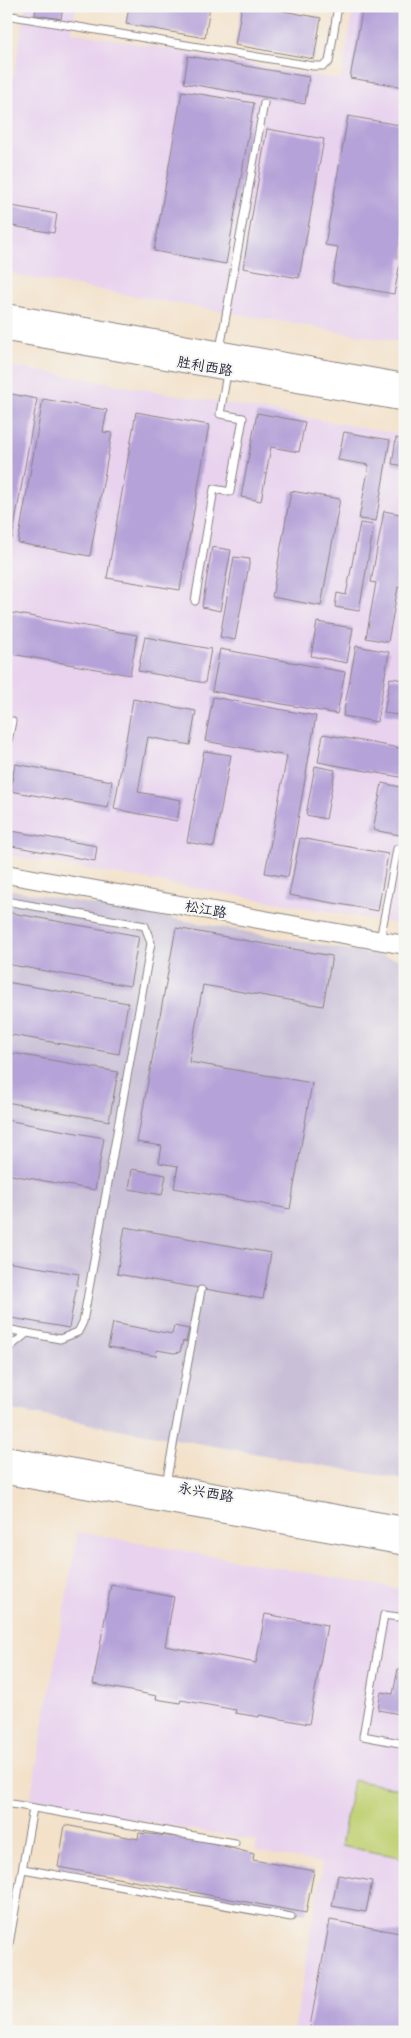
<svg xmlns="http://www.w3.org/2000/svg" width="411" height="2038" viewBox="0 0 411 2038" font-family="Kalam,'LXGW WenKai TC',sans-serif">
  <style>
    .built { fill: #e8d2ee }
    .industrial { fill: #c9bfd7 }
    .green { fill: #c1d174; stroke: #727a58 }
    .building { fill: #b5a2d8 }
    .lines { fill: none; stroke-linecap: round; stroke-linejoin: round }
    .service-casing { stroke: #8a8282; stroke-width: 9 }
    .tertiary-casing { stroke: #8a8282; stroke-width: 20 }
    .secondary-casing { stroke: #8a8282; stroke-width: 22 }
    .service { stroke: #fff; stroke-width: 7 }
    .tertiary { stroke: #fff; stroke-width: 18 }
    .secondary { stroke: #fff; stroke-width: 20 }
    .labels { text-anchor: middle; stroke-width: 4.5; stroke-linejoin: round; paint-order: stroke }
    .street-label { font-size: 14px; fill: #22223b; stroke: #f6f6f2 }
  </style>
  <rect width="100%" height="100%" fill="#f6f6f2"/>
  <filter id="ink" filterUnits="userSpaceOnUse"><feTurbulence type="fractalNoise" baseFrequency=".02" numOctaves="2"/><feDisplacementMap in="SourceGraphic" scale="10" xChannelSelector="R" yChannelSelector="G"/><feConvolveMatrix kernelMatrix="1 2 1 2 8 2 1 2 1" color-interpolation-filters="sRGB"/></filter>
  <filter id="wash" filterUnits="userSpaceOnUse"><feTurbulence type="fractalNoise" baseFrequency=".0096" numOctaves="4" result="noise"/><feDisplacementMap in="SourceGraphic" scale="20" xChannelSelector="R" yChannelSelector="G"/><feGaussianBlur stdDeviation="1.12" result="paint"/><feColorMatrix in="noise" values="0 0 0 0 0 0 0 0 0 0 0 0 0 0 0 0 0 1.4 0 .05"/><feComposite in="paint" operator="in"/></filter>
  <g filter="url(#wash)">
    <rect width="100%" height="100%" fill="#f3e1c9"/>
    <!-- built -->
    <g class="built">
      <polygon points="26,6 76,6 72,32 341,80 354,6 405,6 405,343 18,276 6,269 6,120"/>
      <polygon points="6,365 405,435 405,925 6,855"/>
      <polygon points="78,1532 405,1590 405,2032 294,2032 323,1863 255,1851 257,1841 30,1801"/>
    </g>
    <!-- industrial -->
    <polygon class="industrial" points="6,889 405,960 405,1480 6,1409"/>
    <!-- green -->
    <polygon class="green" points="353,1780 405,1790 405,1858 341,1846"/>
    <g id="blocks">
      <!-- building -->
      <g class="building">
        <polygon points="36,6 63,6 61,19 35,15"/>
        <polygon points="129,6 210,6 205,38 126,24"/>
        <polygon points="242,6 256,6 321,18 314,59 235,45"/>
        <polygon points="363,6 405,6 405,87 350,78"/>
        <polygon points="188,56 309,77 305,104 184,83"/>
        <polygon points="182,91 254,103 226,264 154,251"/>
        <polygon points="348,116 405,126 405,259 401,258 394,294 332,283 338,247 325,245"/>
        <polygon points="267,129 324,139 299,278 243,268"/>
        <polygon points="6,205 57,214 54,233 6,225"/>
        <polygon points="6,393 37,399 12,539 6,538"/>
        <polygon points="43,399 107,410 103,432 112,433 90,556 18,543"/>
        <polygon points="136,412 209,425 180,590 107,578"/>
        <polygon points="257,413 305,422 299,452 271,447 261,501 241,497"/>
        <polygon points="344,432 390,440 376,521 359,519 369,465 338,460"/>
        <polygon points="396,438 405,440 405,466 392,464"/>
        <polygon points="291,491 340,499 321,606 272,597"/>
        <polygon points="384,511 405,515 405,588 398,587 388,642 366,638 376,583 371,582"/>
        <polygon points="360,523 374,525 359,611 335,607 337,593 346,595"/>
        <polygon points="212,547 231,550 220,611 202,607"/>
        <polygon points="234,557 250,559 235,640 220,637"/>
        <polygon points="6,612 137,635 130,675 6,653"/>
        <polygon points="317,622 353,628 347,663 311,656"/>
        <polygon points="145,637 211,649 205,683 138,671"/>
        <polygon points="356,646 389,652 377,722 343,716"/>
        <polygon points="220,649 345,672 337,714 212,691"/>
        <polygon points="390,678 405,680 405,716 384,713"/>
        <polygon points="213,697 316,716 288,877 265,873 287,756 205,741"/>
        <polygon points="133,699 196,711 190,745 148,737 138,792 181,800 177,821 114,809"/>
        <polygon points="323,734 405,749 405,778 318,762"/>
        <polygon points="204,751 231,755 214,847 187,842"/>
        <polygon points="15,764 112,781 108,808 10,791"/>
        <polygon points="315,766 335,770 326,819 306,815"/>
        <polygon points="382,783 405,788 405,836 373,830"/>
        <polygon points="6,830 97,846 95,861 6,845"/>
        <polygon points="300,838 388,854 378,911 289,895"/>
        <polygon points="6,912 139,936 130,986 6,964"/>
        <polygon points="176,928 332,956 323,1006 203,985 189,1062 312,1083 290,1209 174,1188 178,1166 159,1163 162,1146 137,1142"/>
        <polygon points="6,982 128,1003 119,1054 6,1034"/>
        <polygon points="6,1052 118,1072 109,1121 6,1102"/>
        <polygon points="6,1120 104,1138 95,1190 6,1174"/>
        <polygon points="132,1169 166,1175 162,1195 129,1189"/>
        <polygon points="125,1227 271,1253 263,1299 117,1274"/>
        <polygon points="6,1262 79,1274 69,1328 6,1317"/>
        <polygon points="113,1323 172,1334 174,1326 189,1329 186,1342 183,1341 180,1352 174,1353 157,1350 156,1356 108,1347"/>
        <polygon points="111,1585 174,1597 165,1646 256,1663 265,1614 327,1625 309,1724 259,1715 259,1717 235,1713 236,1710 181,1700 180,1703 156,1699 157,1696 93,1684"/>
        <polygon points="398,1669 405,1670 405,1715 378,1710 381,1692 393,1694"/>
        <polygon points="65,1825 138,1839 139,1833 197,1839 254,1854 253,1860 314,1871 306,1913 58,1867"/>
        <polygon points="338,1875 372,1881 366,1912 332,1906"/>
        <polygon points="330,1920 405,1934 405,2032 309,2032"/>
      </g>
    </g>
  </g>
  <g filter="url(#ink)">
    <use href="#blocks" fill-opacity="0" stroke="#8a8282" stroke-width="1"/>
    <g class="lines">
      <!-- service casing -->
      <g class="service-casing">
        <g id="service">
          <polyline points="6,15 313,66 323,66 329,62 338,6"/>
          <polyline points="220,349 264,103"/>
          <polyline points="195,601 214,489 230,492 243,418 220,414 227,373"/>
          <polyline points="6,751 12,721"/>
          <polyline points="6,901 145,926 151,943 83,1322 78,1332 60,1339 6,1329"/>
          <polyline points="380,940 397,849"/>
          <polyline points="6,1350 27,1333"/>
          <polyline points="166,1484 201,1290"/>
          <polyline points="405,1618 384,1615 363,1736 405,1744"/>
          <polyline points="6,1803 235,1843"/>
          <polyline points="23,1869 291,1917"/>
          <polyline points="6,1961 33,1808"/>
        </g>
      </g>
      <!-- tertiary casing -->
      <g class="tertiary-casing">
        <polyline id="tertiary" points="6,874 405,945"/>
      </g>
      <!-- secondary casing -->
      <g class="secondary-casing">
        <g id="secondary">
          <polyline points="6,314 405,384"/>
          <polyline points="6,331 405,401"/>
          <polyline points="6,1457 405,1527"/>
          <polyline points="6,1474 405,1545"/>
        </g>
      </g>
      <!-- service -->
      <use href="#service" class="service"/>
      <!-- tertiary -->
      <use href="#tertiary" class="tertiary"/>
      <!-- secondary -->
      <use href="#secondary" class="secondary"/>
    </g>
  </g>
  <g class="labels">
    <!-- street labels -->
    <g class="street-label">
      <text transform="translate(205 366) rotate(10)" y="5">胜利西路</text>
      <text transform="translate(206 909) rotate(10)" y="5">松江路</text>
      <text transform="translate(206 1492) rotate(10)" y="5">永兴西路</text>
    </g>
  </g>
  <!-- margin -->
  <rect width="411" height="2038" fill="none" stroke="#f6f6f2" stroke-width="25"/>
</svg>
